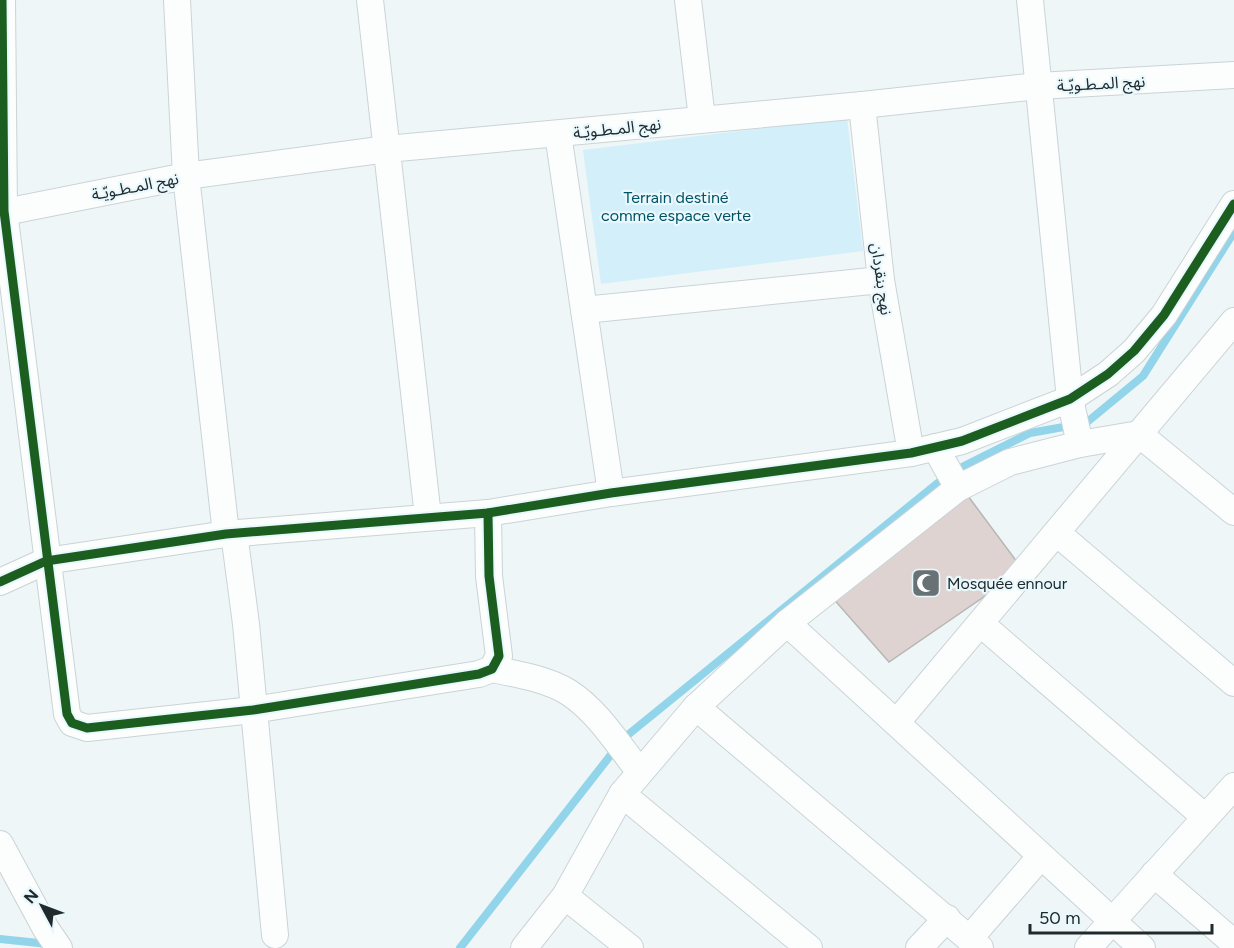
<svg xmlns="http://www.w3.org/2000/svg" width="1234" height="948" viewBox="0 0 1234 948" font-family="Figtree,'Noto Sans Arabic',sans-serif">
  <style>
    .green { fill: #d3eff9 }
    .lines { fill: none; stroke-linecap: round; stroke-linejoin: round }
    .stream { stroke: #92d4e9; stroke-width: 8 }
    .building { fill: #dfd3d2; stroke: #b6b6b5; stroke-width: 1.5 }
    .minor-casing { stroke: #cbd3d6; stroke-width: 28 }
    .minor { stroke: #fcfefe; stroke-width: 26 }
    .cycleway-casing { stroke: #e9f8fd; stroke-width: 13 }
    .cycleway { stroke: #1b5e20; stroke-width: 9 }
    .labels { text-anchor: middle; stroke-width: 4.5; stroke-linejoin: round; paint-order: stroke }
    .street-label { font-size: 16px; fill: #202a2d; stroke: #e9f8fd }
    .park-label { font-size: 16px; fill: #005265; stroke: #e9f8fd }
    .poi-label { font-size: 16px; fill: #202a2d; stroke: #e9f8fd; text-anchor: start }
  </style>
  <rect width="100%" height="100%" fill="#eef6f8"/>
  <!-- green -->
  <polygon class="green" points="847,118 863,251 601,284 583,150"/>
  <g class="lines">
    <!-- stream -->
    <g class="stream">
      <polyline points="0,939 48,944"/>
      <polyline points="460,948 624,738 950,473 1030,433 1086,423 1143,376 1234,232"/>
    </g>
  </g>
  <!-- building -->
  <polygon class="building" points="968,496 1023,570 889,662 830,595"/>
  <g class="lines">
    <!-- minor casing -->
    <g class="minor-casing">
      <g id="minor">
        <polyline points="2,0 4,211 67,714 72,723 87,728 253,710 479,674 492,669 499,656 489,576 488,513"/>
        <polyline points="177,0 186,176 226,534"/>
        <polyline points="370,0 428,517"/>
        <polyline points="688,0 702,119"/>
        <polyline points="1030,0 1070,399 1080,444"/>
        <polyline points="862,105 881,280 911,453"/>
        <polyline points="558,134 611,493"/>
        <polyline points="0,213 186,176 387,149 862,105 1038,86 1234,75"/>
        <polyline points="584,310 881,280"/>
        <polyline points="935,447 958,488"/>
        <polyline points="234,533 246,624 275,935"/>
        <polyline points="1058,534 1234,683"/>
        <polyline points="0,582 46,561 226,534 488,513 611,493 911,453 962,441 1070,399 1108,374 1134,351 1164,315 1234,204"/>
        <polyline points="787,623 1142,948"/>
        <polyline points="981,624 1205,817"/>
        <path d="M492,669c25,5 55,10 76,23 30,19 51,54 72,80"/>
        <polyline points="696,707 980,948"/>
        <polyline points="897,722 1234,321"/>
        <polyline points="622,794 809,948"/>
        <polyline points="0,844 46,929 59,948"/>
        <polyline points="1154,874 1234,943"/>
        <polyline points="565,896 630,948"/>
        <polyline points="969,939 1041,856"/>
        <polyline points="524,948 565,896 622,794 696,707 787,623 958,488 1010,462 1080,444 1139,434 1234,512"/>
        <polyline points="919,948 947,918"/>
        <polyline points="1088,948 1234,786"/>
      </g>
    </g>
    <!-- minor -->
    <use href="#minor" class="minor"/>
    <!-- cycleway casing -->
    <g class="cycleway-casing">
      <g id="cycleway">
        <polyline points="2,0 4,211 67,714 72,723 87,728 253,710 479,674 492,669 499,656 489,576 488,513"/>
        <polyline points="0,582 46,561 226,534 488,513 611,493 911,453 962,441 1070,399 1108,374 1134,351 1164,315 1234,204"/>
      </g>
    </g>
    <!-- cycleway -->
    <use href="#cycleway" class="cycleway"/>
  </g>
  <!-- icons -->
  <defs>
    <g id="mosque-square" transform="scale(1.5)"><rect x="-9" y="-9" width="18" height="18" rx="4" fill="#687174" stroke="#e9f8fd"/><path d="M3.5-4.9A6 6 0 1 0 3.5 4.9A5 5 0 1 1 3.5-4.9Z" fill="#fff"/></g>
  </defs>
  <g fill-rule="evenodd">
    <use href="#mosque-square" x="926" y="583"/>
  </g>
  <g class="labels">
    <!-- street labels -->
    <g class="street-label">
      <text transform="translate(1101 83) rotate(-3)" y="6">نهج المـطـويّـة</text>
      <text transform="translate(617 128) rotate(-6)" y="6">نهج المـطـويّـة</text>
      <text transform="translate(135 186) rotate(-11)" y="6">نهج المـطـويّـة</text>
      <text transform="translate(882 279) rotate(82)" y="6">نهج بنقردان</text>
    </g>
    <!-- park labels -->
    <g class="park-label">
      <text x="676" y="203">Terrain destiné<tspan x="676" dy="18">comme espace verte</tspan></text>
    </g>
    <!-- poi labels -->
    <g class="poi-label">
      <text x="947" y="589">Mosquée ennour</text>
    </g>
  </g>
  <!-- north arrow -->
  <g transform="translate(42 906) rotate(311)" stroke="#e9f8fd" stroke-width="4.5" paint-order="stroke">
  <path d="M0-4.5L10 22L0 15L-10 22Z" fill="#202a2d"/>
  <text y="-9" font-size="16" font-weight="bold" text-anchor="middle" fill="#202a2d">N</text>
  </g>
  <!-- scale -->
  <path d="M1030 924v9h182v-9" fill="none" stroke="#202a2d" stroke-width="3"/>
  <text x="1039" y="924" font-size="18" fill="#202a2d" stroke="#e9f8fd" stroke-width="4.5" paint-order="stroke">50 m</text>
</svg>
